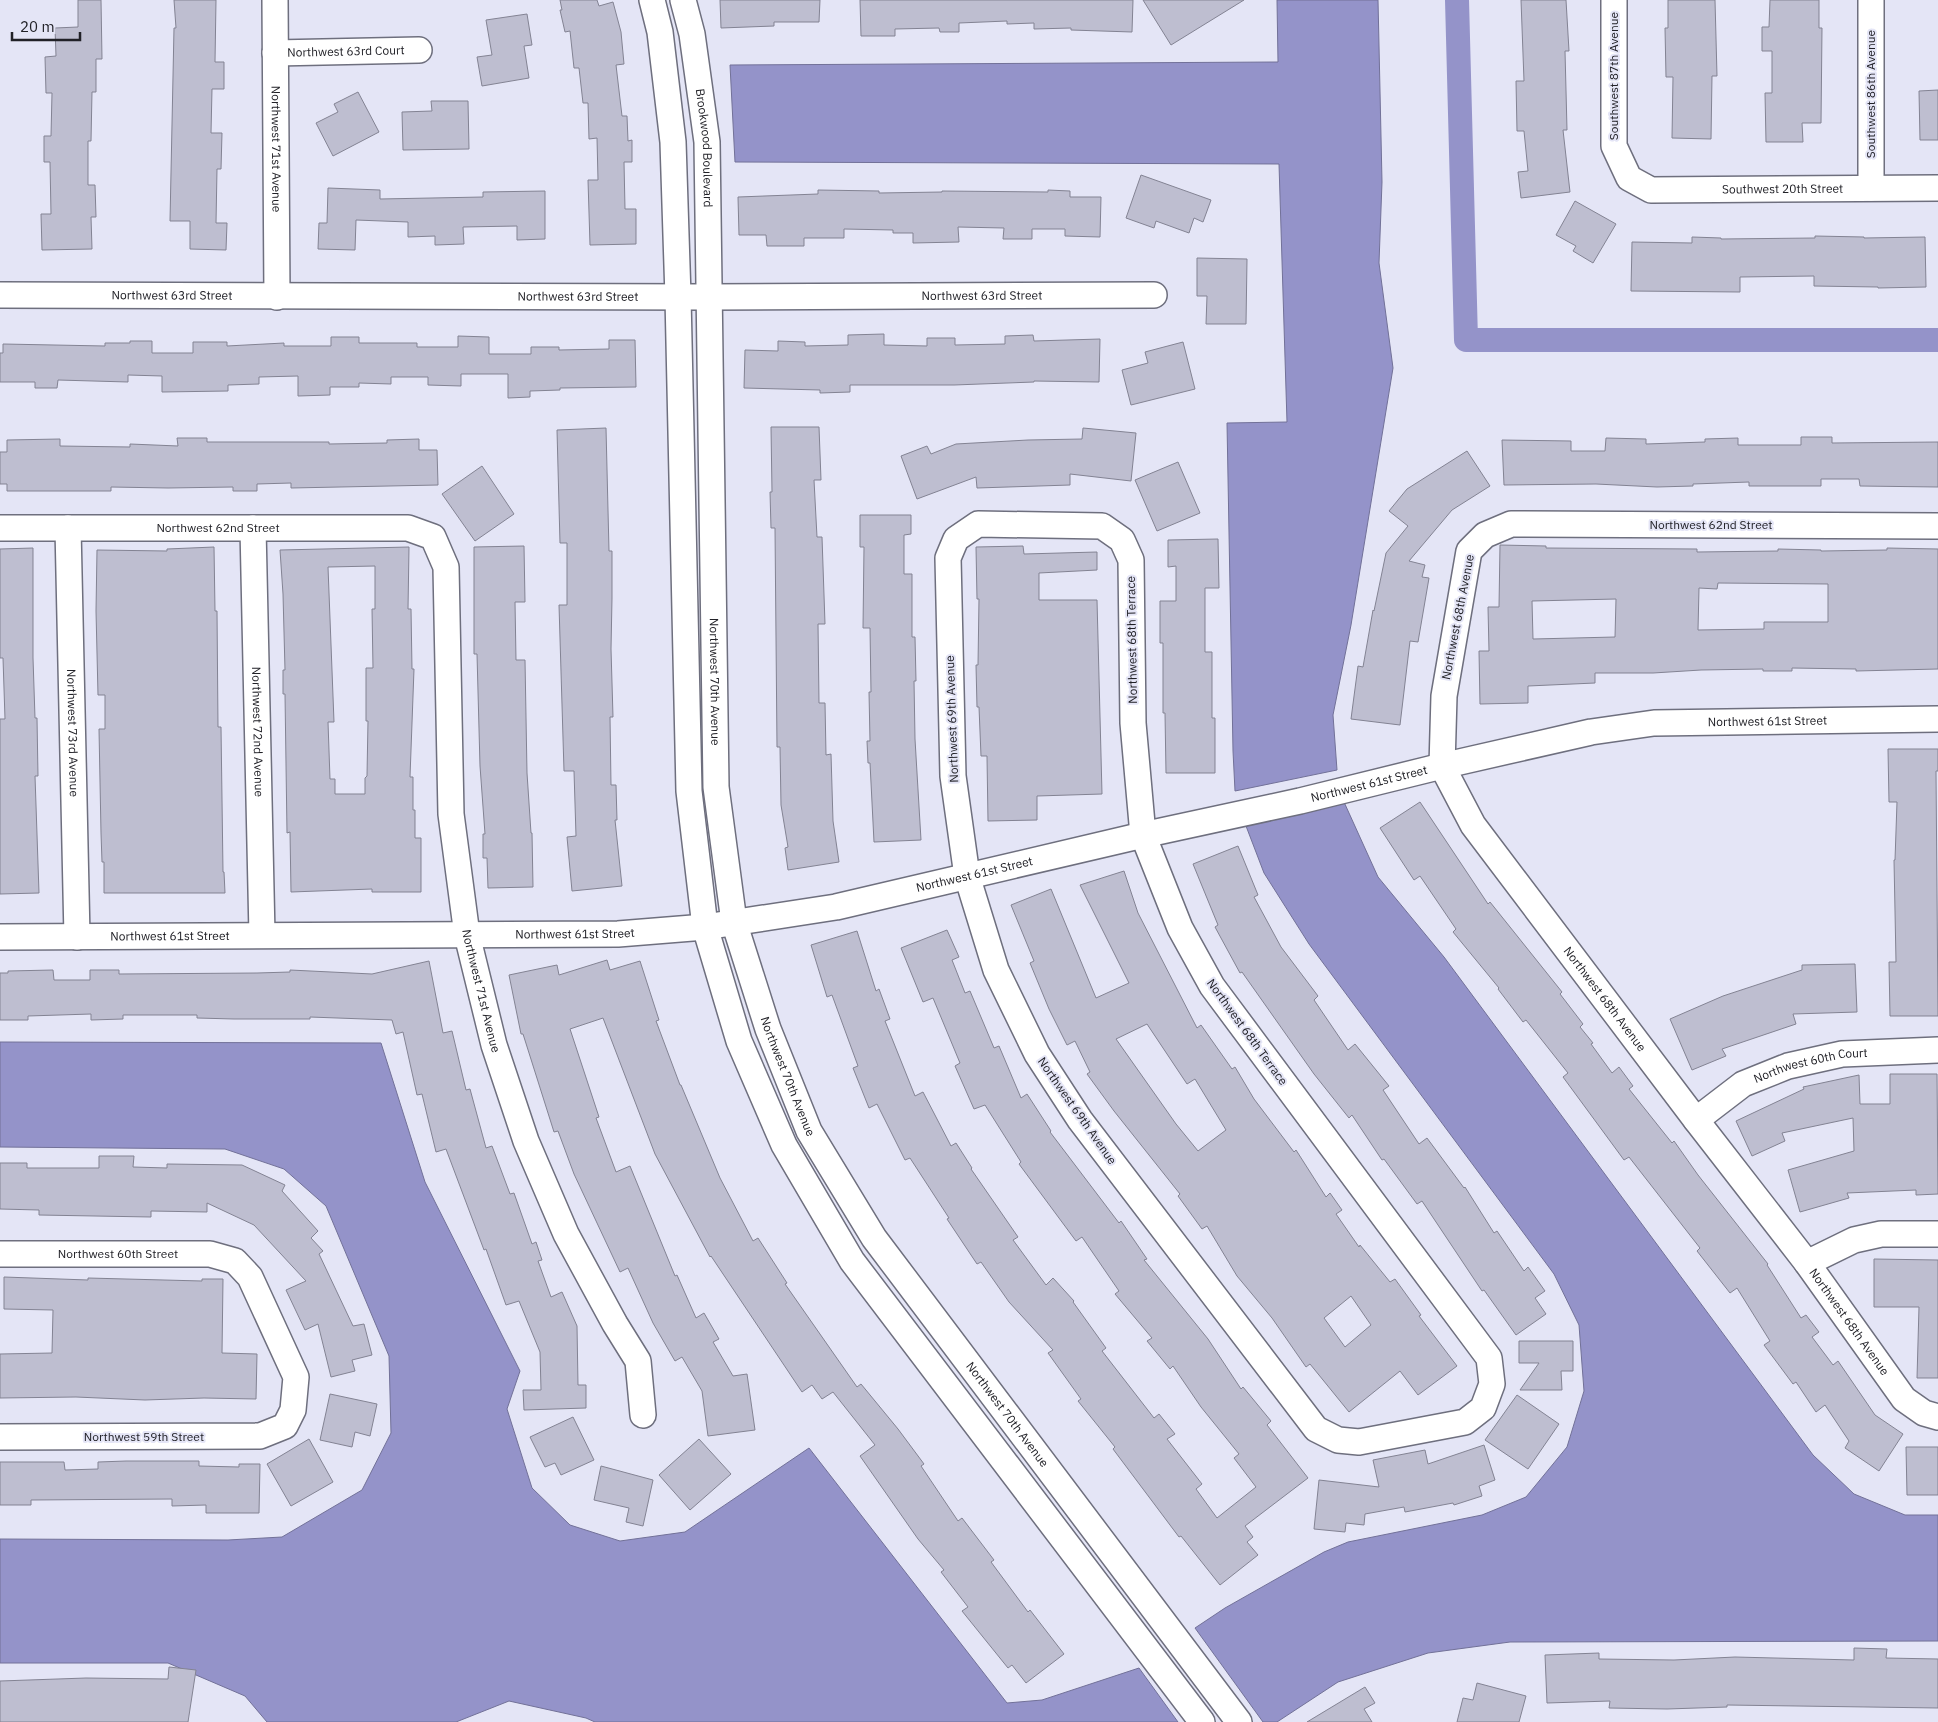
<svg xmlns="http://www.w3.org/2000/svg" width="1938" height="1722" viewBox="0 0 1938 1722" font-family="'IBM Plex Sans',sans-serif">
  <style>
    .water { fill: #9493c9; stroke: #727198 }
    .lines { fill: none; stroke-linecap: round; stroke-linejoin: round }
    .canal { stroke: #9493c9; stroke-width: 24 }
    .building { fill: #bebed0; stroke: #838393; fill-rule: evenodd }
    .minor-casing { stroke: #6e6f7e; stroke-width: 28 }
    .minor { stroke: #fff; stroke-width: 25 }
    .labels { text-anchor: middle; stroke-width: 4; stroke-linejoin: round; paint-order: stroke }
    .street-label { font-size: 12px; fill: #212127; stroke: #e4e5f6 }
  </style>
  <rect width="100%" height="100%" fill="#e4e5f6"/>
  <!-- water -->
  <g class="water">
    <polygon points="1277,0 1378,0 1382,182 1379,263 1393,368 1351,625 1333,715 1337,770 1235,791 1233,751 1227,423 1287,422 1279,164 735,162 730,65 1278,62"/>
    <polygon points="1344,802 1378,877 1444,957 1813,1455 1854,1494 1905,1515 1938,1515 1938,1641 1510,1642 1428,1653 1338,1682 1277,1722 1263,1722 1195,1628 1225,1608 1324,1552 1348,1542 1482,1515 1526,1497 1567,1447 1584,1391 1579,1325 1554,1274 1309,944 1264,873 1246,826"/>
    <polygon points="0,1042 381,1043 425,1182 520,1371 507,1409 532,1488 570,1525 620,1541 685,1532 809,1448 1007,1703 1042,1700 1139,1668 1178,1722 595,1722 586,1718 509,1701 456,1722 267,1722 245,1696 168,1663 0,1663 0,1539 228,1540 282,1537 362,1490 391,1433 389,1356 326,1206 284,1169 225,1149 0,1147"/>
  </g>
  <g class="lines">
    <!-- canal -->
    <polyline class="canal" points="1457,0 1466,340 1938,340"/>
  </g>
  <!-- building -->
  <g class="building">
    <polygon points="78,0 101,0 102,59 96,59 96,92 92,92 91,141 88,141 88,185 95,185 96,217 91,217 92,249 42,250 41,214 51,214 50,162 44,162 44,136 51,136 52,93 46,93 45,57 56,56 55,28 78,27"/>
    <polygon points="174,0 216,0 215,62 224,62 224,89 212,89 211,133 222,133 221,169 217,169 216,223 227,223 226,250 190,249 190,221 170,221 174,28 176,28"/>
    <polygon points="560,0 597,0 599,6 613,2 621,32 624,64 616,65 622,116 627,116 628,141 632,140 632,162 624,162 625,209 636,209 636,244 590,245 588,180 598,180 597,138 589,139 588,103 583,103 579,68 574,68 570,31 565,32 560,10 562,10"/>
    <polygon points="720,0 820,0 819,22 774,22 774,26 721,28"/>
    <polygon points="860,0 1133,0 1132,32 1071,30 1071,28 1034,29 1034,23 1007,24 1007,21 959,23 959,32 940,32 939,28 895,29 895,36 861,36"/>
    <polygon points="1143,0 1244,0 1171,45"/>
    <polygon points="1521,0 1566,0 1569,51 1565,51 1567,130 1563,130 1570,192 1521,198 1518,172 1528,171 1524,131 1517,131 1516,81 1524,81"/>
    <polygon points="1668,0 1715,0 1717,76 1712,76 1711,139 1672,138 1673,77 1666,77 1665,28 1668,28"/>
    <polygon points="1770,0 1819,0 1819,28 1822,28 1821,123 1802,123 1803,142 1766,142 1765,93 1772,93 1772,51 1762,51 1762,27 1769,27"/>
    <polygon points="527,14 532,45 524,46 529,78 482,86 477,57 492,55 486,20"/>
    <polygon points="1938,90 1938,140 1920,140 1919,91"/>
    <polygon points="358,92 379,132 333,156 316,123 338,112 334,104"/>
    <polygon points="431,101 468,101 469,149 403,150 402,112 432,111"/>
    <polygon points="1141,175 1211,200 1203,222 1194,218 1189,233 1156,221 1154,228 1126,218"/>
    <polygon points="328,188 380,190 380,199 483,197 483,192 545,191 545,239 517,240 517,226 463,227 464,244 435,245 435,236 408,237 408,222 356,220 355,250 318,249 319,223 327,223"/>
    <polygon points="818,190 879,191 879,193 942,192 942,191 1048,192 1048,190 1070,191 1070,197 1101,197 1100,237 1065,236 1065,229 1032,229 1032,239 1003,239 1004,228 958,227 959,242 913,243 913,233 893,233 893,230 844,229 844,238 804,238 804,246 767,246 766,235 739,235 738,197 818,194"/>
    <polygon points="1575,201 1616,224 1593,263 1573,251 1576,246 1556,235"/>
    <polygon points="1815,236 1864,237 1864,238 1925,237 1926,287 1878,288 1878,287 1814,286 1814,276 1740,277 1740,292 1631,291 1632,242 1692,243 1692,237 1721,238 1721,239 1815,238"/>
    <polygon points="1197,258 1247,259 1246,324 1206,324 1207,296 1197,296"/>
    <polygon points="884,334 884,345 927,346 927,338 955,338 955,345 1005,344 1005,336 1033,335 1034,341 1100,339 1099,382 1034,381 1034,382 954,385 850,385 850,392 820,393 820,390 744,388 745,350 778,351 778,341 805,342 805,346 848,345 848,335"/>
    <polygon points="458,336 489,337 489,354 531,354 531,347 559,347 559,350 609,349 609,340 635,340 636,387 560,388 560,390 530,391 530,397 508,398 508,374 461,374 461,386 428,385 428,377 391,377 391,384 359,383 359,387 330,387 330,395 298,396 298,376 259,377 259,384 228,385 228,391 162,392 162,376 128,375 128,382 58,380 57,388 35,388 35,382 0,382 0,353 3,353 3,344 105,346 105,343 130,343 130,341 152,341 152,353 193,353 193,342 227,342 227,346 284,343 284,346 331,346 331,337 359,337 359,343 417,343 417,347 458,347"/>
    <polygon points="1183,342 1195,389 1131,405 1122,370 1148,363 1145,352"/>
    <polygon points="771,427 819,427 821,480 814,480 817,537 822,537 825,624 818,624 819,703 825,703 826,755 831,754 833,821 839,862 788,870 785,848 788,847 781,805 780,747 777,747 775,528 771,528 770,492 772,492"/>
    <polygon points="606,428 609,551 612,551 612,598 611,649 613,717 610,717 611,785 616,785 617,820 615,820 622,886 572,891 567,837 576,836 574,771 564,771 559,605 567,605 567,543 560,543 557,430"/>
    <polygon points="1083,428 1136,433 1131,481 1070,474 1070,485 977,488 976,477 917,499 901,456 927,446 931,454 956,444 1028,440 1082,439"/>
    <polygon points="1801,437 1832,437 1832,443 1938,442 1938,487 1860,486 1859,479 1821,479 1821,486 1749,486 1749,482 1693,484 1693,486 1657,487 1596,484 1504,485 1502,440 1571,441 1571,451 1605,451 1606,438 1646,439 1646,444 1705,442 1705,439 1738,438 1738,445 1801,445"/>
    <polygon points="177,438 207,438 207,442 329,442 329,444 387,443 387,440 419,439 419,450 437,450 438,485 291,488 291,483 257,484 257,491 233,491 233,487 168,488 111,487 111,491 7,491 7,484 0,484 0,452 7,452 7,440 60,439 60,446 130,447 130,444 178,446"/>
    <polygon points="1467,451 1490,486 1452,510 1409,561 1425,565 1422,577 1429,578 1418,642 1410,641 1400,725 1351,719 1358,666 1363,667 1373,610 1374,611 1386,553 1408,526 1389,511 1407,489"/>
    <polygon points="1178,462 1200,513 1157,531 1135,480"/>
    <polygon points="482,466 514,514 475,541 442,494"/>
    <polygon points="860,515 911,515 911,534 904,535 904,574 912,574 912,637 915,637 916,681 914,681 915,739 921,840 874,842 870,763 868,763 867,741 870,741 869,692 871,692 870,628 863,628 864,547 860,547"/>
    <polygon points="1218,539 1219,588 1205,588 1205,652 1212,652 1212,718 1215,718 1215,773 1166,773 1165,713 1163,713 1163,643 1160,643 1160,601 1176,601 1176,566 1168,567 1168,540"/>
    <path d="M1500,545l46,1v2l151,1v3l81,-1v-2l43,1v1l66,-1v-2l51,1v120l-82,2v-2l-64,-1v3h-29v-2l-62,1 -48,3h-58v10l-67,3v17l-48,1 -1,-53h10l-1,-44h11zM1718,583l110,1v38h-64v7l-66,1 1,-42 18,1zM1616,599l-1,38 -82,2 -1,-38z"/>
    <polygon points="524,546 525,602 515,602 516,660 525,660 527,773 531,833 532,833 533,887 488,888 487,858 483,858 483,834 485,834 480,766 477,654 474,654 474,547"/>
    <polygon points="1023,546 1024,554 1097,552 1097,570 1039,573 1039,600 1097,600 1102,794 1037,796 1037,820 988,821 987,756 981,756 979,707 977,707 976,665 978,665 979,599 977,599 976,547"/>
    <polygon points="214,547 215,611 217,611 218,727 221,727 223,872 224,872 225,893 104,893 104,862 102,862 101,833 99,729 105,729 105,695 98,695 96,611 97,550 167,551 167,549"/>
    <path d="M409,547l-1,62h3l1,60h2l-4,108h3v33h2v28h6v54h-49v-3l-81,3 -1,-60 -3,1 -2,-139h-2v-24h2l-2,-76 -3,-44zM375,566v43h-3l1,59h-7v53h2l-1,55 -2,2v16h-30v-15h-5l-2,-57h6l-6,-155z"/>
    <polygon points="33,548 33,658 35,718 37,718 38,776 35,776 39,893 0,894 0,719 5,719 3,658 0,658 0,549"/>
    <polygon points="1888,749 1938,749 1938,771 1936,771 1938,1016 1890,1016 1889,962 1896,962 1894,860 1895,860 1897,802 1889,802"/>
    <polygon points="1420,802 1488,904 1490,902 1562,992 1560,994 1583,1024 1580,1027 1593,1043 1591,1044 1612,1073 1619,1067 1633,1086 1629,1089 1672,1143 1674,1141 1698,1175 1768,1264 1767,1265 1801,1318 1806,1315 1819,1332 1812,1337 1833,1365 1838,1361 1875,1415 1903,1434 1879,1471 1845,1448 1849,1441 1825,1405 1816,1412 1796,1382 1793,1384 1764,1345 1770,1341 1737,1288 1730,1293 1697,1251 1700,1248 1629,1157 1624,1160 1563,1077 1568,1073 1526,1020 1523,1022 1498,989 1499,988 1453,932 1456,929 1420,876 1414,880 1380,828"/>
    <polygon points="1238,846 1258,895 1254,897 1281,947 1318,996 1314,1000 1348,1050 1355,1044 1389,1086 1383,1090 1419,1144 1427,1138 1464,1188 1465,1187 1494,1233 1497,1231 1524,1271 1528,1267 1545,1291 1535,1298 1546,1314 1516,1335 1484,1290 1482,1291 1422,1201 1417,1204 1384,1159 1382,1160 1352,1115 1349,1118 1314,1074 1242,972 1240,973 1215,927 1218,925 1193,864"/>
    <path d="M1124,871l14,42 59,115 4,-3 31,44 3,-2 19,32 40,53 2,-2 30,47 4,-4 12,17 -6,4 23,33 1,-2 30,37 5,-3 26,36 -2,1 38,50 -39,29 -18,-24 -51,41 -39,-48 -4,3 -34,-49 -35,-42 -30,-50 -5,3 -24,-33 2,-2 -66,-83 -27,-37 3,-2 -15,-31 -8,4 -18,-36 -19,-46 4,-2 -23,-56 40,-16 45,109 33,-15 -49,-98zM1147,1024l40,60 8,-5 31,51 -28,21 -22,-27 -60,-85zM1351,1296l20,29 -26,22 -21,-29z"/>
    <polygon points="947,930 959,957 952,960 965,993 970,991 994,1048 999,1046 1021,1098 1027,1094 1051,1131 1050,1132 1119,1223 1121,1221 1147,1259 1144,1260 1208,1339 1241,1389 1243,1387 1271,1421 1267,1425 1308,1478 1245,1526 1253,1537 1247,1542 1258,1555 1220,1585 1181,1536 1179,1537 1113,1449 1115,1447 1078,1401 1081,1399 1048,1353 1053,1350 1009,1302 981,1262 977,1264 947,1219 949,1218 910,1158 905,1160 877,1104 869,1108 853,1068 858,1066 832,995 827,997 811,945 857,931 876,991 879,989 890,1019 885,1021 915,1096 923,1092 951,1146 956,1143 972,1168 971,1169 1018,1237 1013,1240 1046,1285 1053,1278 1074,1301 1073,1302 1106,1348 1102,1351 1154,1418 1159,1414 1175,1434 1167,1439 1202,1484 1196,1489 1217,1518 1256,1487 1234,1458 1239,1454 1201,1407 1173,1366 1170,1369 1147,1341 1152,1338 1115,1294 1119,1291 1082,1237 1076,1241 1019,1164 1021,1162 985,1105 974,1109 955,1066 960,1063 933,998 923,1002 901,948"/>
    <polygon points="607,960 610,970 640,961 659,1020 656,1021 680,1085 681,1085 720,1178 753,1241 758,1238 787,1283 785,1284 857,1387 861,1384 898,1429 924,1464 921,1466 958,1521 962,1518 994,1560 991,1562 1028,1612 1030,1610 1064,1654 1026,1683 1012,1665 1008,1668 962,1611 968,1607 941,1572 944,1570 918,1539 860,1456 875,1445 833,1392 822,1399 812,1385 802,1392 711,1256 710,1257 655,1154 603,1018 570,1029 599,1117 596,1118 616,1172 630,1166 675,1276 677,1275 696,1318 704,1313 719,1339 713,1342 733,1376 747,1374 755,1430 708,1436 702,1391 682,1357 675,1361 653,1323 628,1268 620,1272 574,1174 558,1131 554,1132 523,1034 521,1034 509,975 557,965 559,975"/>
    <polygon points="429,961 443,1033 452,1031 466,1090 470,1089 486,1148 492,1146 510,1194 514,1193 532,1244 536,1242 542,1260 538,1261 551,1297 562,1292 577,1326 578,1385 586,1385 586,1408 524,1410 523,1390 541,1390 540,1352 519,1301 506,1305 486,1249 484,1250 446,1149 436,1152 422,1094 417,1095 403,1032 396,1034 392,1020 310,1017 310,1019 234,1019 197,1018 197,1015 123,1015 123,1019 91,1020 91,1014 28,1016 28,1020 0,1020 0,973 8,973 8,971 53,970 54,980 90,980 90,970 119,970 119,974 257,973 290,972 290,970 372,974"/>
    <polygon points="1855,964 1857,1012 1793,1014 1796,1024 1722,1049 1726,1056 1692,1070 1670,1019 1723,996 1802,970 1802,965"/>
    <polygon points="1890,1074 1937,1074 1938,1194 1916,1195 1916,1190 1847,1193 1849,1198 1800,1212 1788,1170 1854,1151 1853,1118 1782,1133 1785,1141 1752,1156 1736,1121 1804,1089 1803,1087 1859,1075 1860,1104 1890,1104"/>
    <polygon points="99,1156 134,1156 133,1167 167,1168 167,1164 242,1165 285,1185 282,1191 318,1231 311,1238 323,1251 319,1254 353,1326 364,1324 372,1355 352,1360 355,1371 331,1377 318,1324 305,1330 286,1290 306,1281 254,1225 207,1203 207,1212 151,1211 151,1217 39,1215 39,1210 0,1209 0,1163 27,1163 27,1168 99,1168"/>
    <polygon points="1874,1259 1938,1260 1938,1378 1917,1378 1919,1307 1874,1307"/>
    <polygon points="4,1277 88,1280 88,1278 202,1281 202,1279 223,1279 222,1353 257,1354 256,1399 204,1398 145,1400 76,1397 0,1398 0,1354 52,1353 53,1310 4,1309"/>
    <polygon points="1519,1341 1573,1341 1573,1371 1561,1371 1562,1390 1520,1390 1539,1363 1519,1363"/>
    <polygon points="330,1394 377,1404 370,1436 355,1432 352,1447 320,1440"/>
    <polygon points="1517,1395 1559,1424 1528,1469 1485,1440"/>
    <polygon points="573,1417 594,1460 561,1475 555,1463 545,1467 530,1437"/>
    <polygon points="309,1439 333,1482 291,1506 267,1464"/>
    <polygon points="699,1439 731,1474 690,1510 659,1475"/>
    <polygon points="1484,1445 1495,1480 1479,1486 1482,1496 1454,1505 1453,1503 1405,1512 1404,1507 1365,1514 1364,1525 1346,1523 1345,1532 1314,1529 1319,1480 1379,1487 1373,1460 1425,1450 1428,1464"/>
    <polygon points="1906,1447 1938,1447 1938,1495 1907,1495"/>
    <polygon points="126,1461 199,1461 199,1466 239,1467 239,1464 260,1464 259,1513 206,1513 206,1505 172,1506 172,1499 31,1500 31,1505 0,1505 0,1462 64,1462 65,1470 98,1469 98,1462"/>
    <polygon points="601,1466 653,1480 643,1526 626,1522 629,1508 594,1500"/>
    <polygon points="1854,1648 1887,1649 1886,1658 1938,1659 1938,1708 1727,1705 1727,1707 1667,1709 1609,1708 1610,1701 1547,1703 1545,1655 1599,1653 1599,1659 1674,1660 1735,1657 1854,1660"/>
    <polygon points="169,1667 196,1670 188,1722 0,1722 0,1681 86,1678 168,1679"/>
    <polygon points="1477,1683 1526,1696 1519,1722 1457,1722 1463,1698 1473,1700"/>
    <polygon points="1365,1687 1375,1703 1364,1709 1372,1722 1307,1722"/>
  </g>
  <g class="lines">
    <!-- minor casing -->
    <g class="minor-casing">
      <g id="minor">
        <path id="s1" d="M275,0l2,297"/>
        <polyline points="652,0 660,32 673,142 678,297 689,791 705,927 739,1041 784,1145 852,1261 1202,1722"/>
        <path id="s2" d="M683,0l9,34 15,108 9,645 18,135 34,107 41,102 65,107 365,484"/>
        <path id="s3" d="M1614,0v146l15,32 22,12 287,-2"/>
        <polyline points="1871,0 1871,188"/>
        <path id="s4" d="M275,53l144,-3"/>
        <path id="s5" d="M0,295l709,2 445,-2"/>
        <polygon points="978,524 1102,526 1122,540 1131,560 1133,723 1143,835 1180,928 1212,986 1489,1358 1492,1384 1483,1408 1465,1422 1359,1442 1338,1440 1316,1429 1080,1120 1037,1054 996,970 967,876 953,776 948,558 956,539"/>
        <path id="s6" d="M1938,526l-427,-2 -26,11 -16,16 -25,145 -2,70 31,59 223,295 111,143 97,136 20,14 14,4"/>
        <path id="s7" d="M0,528h408l25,9 13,30 5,247 16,121 27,110 32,96 40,93 49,90 23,37 5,54"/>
        <path id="s8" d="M68,528l9,409"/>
        <path id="s9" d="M253,528l9,407"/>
        <path id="s10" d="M0,937l618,-3 87,-7 131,-20 307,-72 157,-34 142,-35 149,-34 63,-9 284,-4"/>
        <path id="s11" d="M1696,1120l47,-36 45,-18 54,-12 96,-4"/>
        <path id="s12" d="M0,1254h210l25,7 15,16 46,100 -3,33 -8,16 -25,10 -260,1"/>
        <polyline points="1807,1263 1854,1240 1881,1234 1938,1234"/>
      </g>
    </g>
    <!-- minor -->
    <use href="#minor" class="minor"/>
  </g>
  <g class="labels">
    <!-- street labels -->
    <g class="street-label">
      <text dy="4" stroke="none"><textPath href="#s4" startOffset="71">Northwest 63rd Court</textPath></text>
      <text transform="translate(1614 76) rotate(-90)" y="4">Southwest 87th Avenue</text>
      <text transform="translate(1871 94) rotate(-90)" y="4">Southwest 86th Avenue</text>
      <text dy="4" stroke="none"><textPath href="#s1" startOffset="149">Northwest 71st Avenue</textPath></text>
      <text dy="4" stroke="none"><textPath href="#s2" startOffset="150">Brookwood Boulevard</textPath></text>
      <text dy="4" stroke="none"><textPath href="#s3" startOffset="338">Southwest 20th Street</textPath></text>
      <text dy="4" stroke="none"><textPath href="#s5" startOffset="172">Northwest 63rd Street</textPath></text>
      <text dy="4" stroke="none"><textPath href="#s5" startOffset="982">Northwest 63rd Street</textPath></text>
      <text dy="4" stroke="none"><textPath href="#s5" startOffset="578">Northwest 63rd Street</textPath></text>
      <text x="1711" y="529">Northwest 62nd Street</text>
      <text dy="4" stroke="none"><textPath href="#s7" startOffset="218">Northwest 62nd Street</textPath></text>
      <text transform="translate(1458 617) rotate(-79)" y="4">Northwest 68th Avenue</text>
      <text transform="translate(1132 640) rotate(-91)" y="4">Northwest 68th Terrace</text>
      <text dy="4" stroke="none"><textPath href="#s2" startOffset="684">Northwest 70th Avenue</textPath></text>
      <text transform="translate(952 719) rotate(-92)" y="4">Northwest 69th Avenue</text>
      <text dy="4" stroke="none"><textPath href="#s10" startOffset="1790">Northwest 61st Street</textPath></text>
      <text dy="4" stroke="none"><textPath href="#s9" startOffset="204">Northwest 72nd Avenue</textPath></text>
      <text dy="4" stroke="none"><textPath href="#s8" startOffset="205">Northwest 73rd Avenue</textPath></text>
      <text dy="4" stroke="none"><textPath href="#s10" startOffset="1385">Northwest 61st Street</textPath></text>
      <text dy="4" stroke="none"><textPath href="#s10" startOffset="980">Northwest 61st Street</textPath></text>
      <text dy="4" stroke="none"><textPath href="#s10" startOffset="575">Northwest 61st Street</textPath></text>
      <text dy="4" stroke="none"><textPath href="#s10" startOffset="170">Northwest 61st Street</textPath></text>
      <text dy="4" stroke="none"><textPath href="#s7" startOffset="894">Northwest 71st Avenue</textPath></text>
      <text dy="4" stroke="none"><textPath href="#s6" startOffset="980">Northwest 68th Avenue</textPath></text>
      <text transform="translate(1247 1032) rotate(54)" y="4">Northwest 68th Terrace</text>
      <text dy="4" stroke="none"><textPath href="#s11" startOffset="130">Northwest 60th Court</textPath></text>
      <text dy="4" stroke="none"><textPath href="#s2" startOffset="1089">Northwest 70th Avenue</textPath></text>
      <text transform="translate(1077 1111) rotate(55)" y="4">Northwest 69th Avenue</text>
      <text dy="4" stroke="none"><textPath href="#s12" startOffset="118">Northwest 60th Street</textPath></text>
      <text dy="4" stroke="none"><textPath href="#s6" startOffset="1385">Northwest 68th Avenue</textPath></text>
      <text dy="4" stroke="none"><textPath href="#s2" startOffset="1494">Northwest 70th Avenue</textPath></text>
      <text x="144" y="1441">Northwest 59th Street</text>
    </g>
  </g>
  <!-- scale -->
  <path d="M12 32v8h68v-8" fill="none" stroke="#212127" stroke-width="2.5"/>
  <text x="20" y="32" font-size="15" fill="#212127" stroke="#e4e5f6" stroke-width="4" paint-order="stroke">20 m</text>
</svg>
